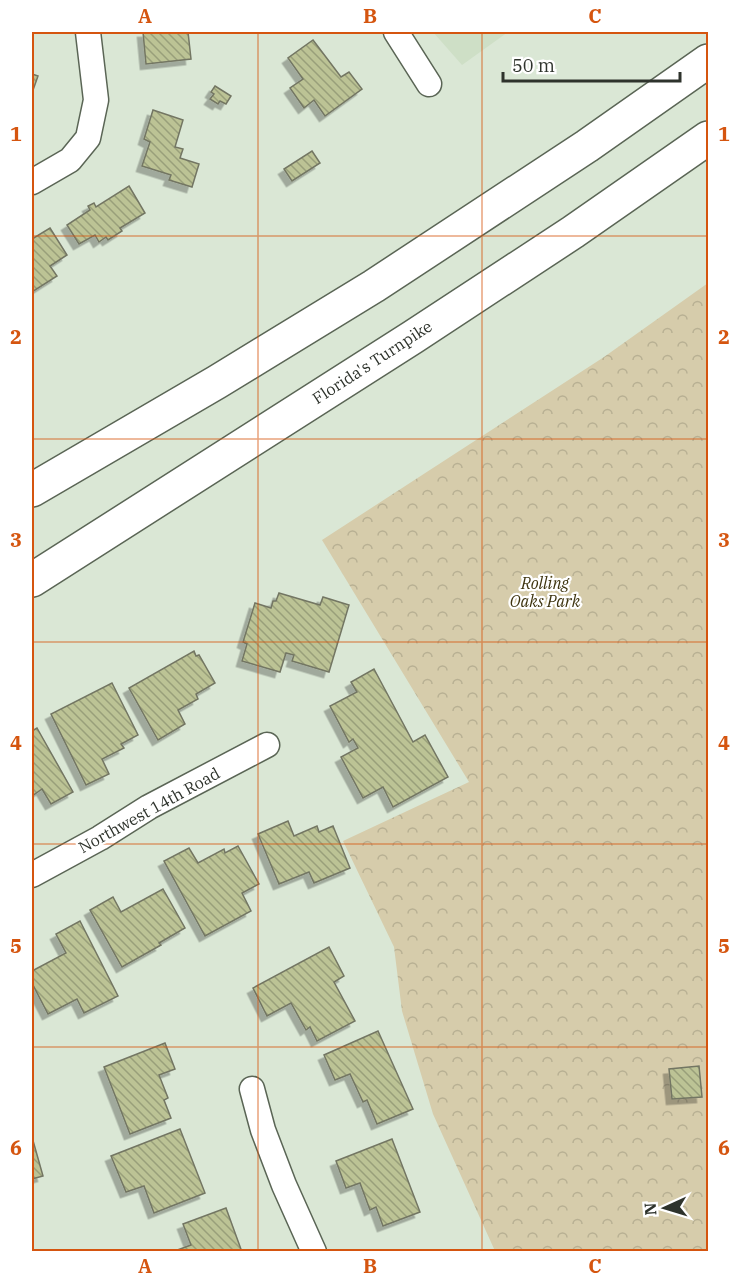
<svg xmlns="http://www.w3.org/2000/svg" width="740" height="1283" viewBox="0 0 740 1283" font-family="'IBM Plex Serif',serif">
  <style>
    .built { fill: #cedfc6 }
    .park { fill: url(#park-crowns) }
    .building { fill: url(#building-back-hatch); stroke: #737663; stroke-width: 1.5; filter: url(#shadow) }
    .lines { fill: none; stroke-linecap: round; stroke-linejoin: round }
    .minor-casing { stroke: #5a6555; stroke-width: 27 }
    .motorway-casing { stroke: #5a6555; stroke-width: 36 }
    .minor { stroke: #fff; stroke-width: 24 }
    .motorway { stroke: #fff; stroke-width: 33 }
    .grid { fill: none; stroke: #d5550f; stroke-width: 1.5; stroke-opacity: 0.55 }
    .labels { text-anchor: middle; stroke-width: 4.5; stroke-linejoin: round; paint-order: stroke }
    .street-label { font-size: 16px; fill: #2e332c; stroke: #fff }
    .park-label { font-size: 16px; font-style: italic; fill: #3d330e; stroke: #fff }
    .neatline { fill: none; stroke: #d5550f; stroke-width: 2 }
    .grid-label { font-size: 20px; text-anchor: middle; font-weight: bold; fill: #d5550f }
  </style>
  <defs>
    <pattern id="park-crowns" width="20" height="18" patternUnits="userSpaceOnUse" patternTransform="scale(1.5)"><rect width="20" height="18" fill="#d6ccab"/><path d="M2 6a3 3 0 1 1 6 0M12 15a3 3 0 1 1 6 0" fill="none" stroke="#b8b093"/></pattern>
    <pattern id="building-back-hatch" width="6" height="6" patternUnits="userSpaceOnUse" patternTransform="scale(1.5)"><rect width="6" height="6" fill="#bcc395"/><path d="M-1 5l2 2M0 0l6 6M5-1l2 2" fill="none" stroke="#999f7a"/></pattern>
    <filter id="shadow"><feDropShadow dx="-5.5" dy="5.5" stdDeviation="0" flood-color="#0004"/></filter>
  </defs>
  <rect width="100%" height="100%" fill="#dae7d5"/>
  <!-- built -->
  <polygon class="built" points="433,32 508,32 462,65"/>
  <!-- park -->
  <polygon class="park" points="708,283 708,1251 495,1251 433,1114 402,1011 394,947 343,841 469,782 322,540 604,357"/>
  <!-- building -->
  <g class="building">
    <polygon points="143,32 188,32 191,59 146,64"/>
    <polygon points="313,40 341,77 349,72 362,89 325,116 314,100 304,108 290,88 303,79 288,58"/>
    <polygon points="32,74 38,76 32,93"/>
    <polygon points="215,86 231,96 226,104 220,101 218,104 210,99 214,94 211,92"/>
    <polygon points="153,110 183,120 175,147 183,149 180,158 199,164 192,187 169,180 171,175 142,166 150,142 144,139"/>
    <polygon points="312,151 320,163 292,181 284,169"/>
    <polygon points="129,186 145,213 120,228 122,231 108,240 106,237 99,242 95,235 79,244 67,225 90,210 88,206 94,203 96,207"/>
    <polygon points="50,228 67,255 50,266 57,276 32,292 32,239"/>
    <polygon points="279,593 320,605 323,597 349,605 329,672 292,661 294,655 286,653 280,672 242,661 247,644 243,642 255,603 271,608 273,601 276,601"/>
    <polygon points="194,651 196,656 199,655 215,683 196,694 198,699 178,710 185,724 158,740 129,688"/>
    <polygon points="374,669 413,742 425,735 448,777 393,807 383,787 363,798 341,757 358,748 353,739 349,742 330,706 357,692 351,682"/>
    <polygon points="112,683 138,735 121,744 124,748 102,759 109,774 86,785 51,714"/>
    <polygon points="37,728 73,792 51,804 42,789 32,796 32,731"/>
    <polygon points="288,821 294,836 317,826 319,832 333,826 350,868 314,883 309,872 279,884 258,834"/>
    <polygon points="238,846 259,884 242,893 251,911 205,936 164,861 189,848 198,863 224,849 225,853"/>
    <polygon points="163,889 185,928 159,943 161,945 122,967 90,910 113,897 121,912"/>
    <polygon points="80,921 118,996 84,1013 77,999 48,1014 32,983 32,971 66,953 56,934"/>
    <polygon points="329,947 344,976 334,982 355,1021 317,1041 310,1027 306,1030 291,1003 267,1016 253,988"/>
    <polygon points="378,1031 413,1109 377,1124 367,1100 363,1102 350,1074 335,1080 324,1055"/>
    <polygon points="165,1043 175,1069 159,1075 168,1098 164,1100 171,1118 130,1134 104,1067"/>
    <polygon points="699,1066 702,1097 672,1099 669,1069"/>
    <polygon points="180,1129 205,1193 154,1213 144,1186 126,1192 111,1156"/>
    <polygon points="32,1137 43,1176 32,1179"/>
    <polygon points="392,1139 420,1212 383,1226 376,1207 370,1210 360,1183 346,1188 336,1161"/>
    <polygon points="226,1208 242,1252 172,1252 191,1245 183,1224"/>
  </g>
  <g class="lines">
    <!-- minor casing -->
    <g class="minor-casing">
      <g id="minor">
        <polyline points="396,32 429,84"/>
        <polyline points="32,182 70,160 88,138 96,100 88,32"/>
        <polyline points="32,875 100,838 149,807 267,745"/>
        <polyline points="252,1089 263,1130 284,1185 314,1252"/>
      </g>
    </g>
    <!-- motorway casing -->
    <g class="motorway-casing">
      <g id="motorway">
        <polyline points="32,490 217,382 374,286 587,146 708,61"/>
        <polyline points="32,580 413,337 573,232 708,138"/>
      </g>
    </g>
    <!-- minor -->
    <use href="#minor" class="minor"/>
    <!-- motorway -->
    <use href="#motorway" class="motorway"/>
  </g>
  <!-- grid -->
  <path class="grid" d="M258,32v1220M482,32v1220M32,236h676M32,439h676M32,642h676M32,844h676M32,1047h676"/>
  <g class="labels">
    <!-- street labels -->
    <g class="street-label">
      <text transform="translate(372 362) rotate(-33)" y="6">Florida's Turnpike</text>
      <text transform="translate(149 810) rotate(-29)" y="6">Northwest 14th Road</text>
    </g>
    <!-- park labels -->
    <g class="park-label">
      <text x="545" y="589">Rolling<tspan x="545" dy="18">Oaks Park</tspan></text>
    </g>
  </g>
  <!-- border -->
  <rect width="740" height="1283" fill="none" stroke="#ffffff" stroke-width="66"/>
  <!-- north arrow -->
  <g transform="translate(665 1208) rotate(266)" stroke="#ffffff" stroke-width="4.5" paint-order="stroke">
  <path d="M0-4.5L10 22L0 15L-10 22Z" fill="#2e332c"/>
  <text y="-9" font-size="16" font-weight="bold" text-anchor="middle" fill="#2e332c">N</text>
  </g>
  <!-- scale -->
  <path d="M503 72v9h177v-9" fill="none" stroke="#2e332c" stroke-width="3"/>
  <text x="512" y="72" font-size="18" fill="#2e332c" stroke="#ffffff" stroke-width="4.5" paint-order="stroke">50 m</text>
  <rect x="33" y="33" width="674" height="1217" class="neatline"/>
  <g class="grid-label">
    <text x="145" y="23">A</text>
    <text x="370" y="23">B</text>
    <text x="595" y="23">C</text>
    <text x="16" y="141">1</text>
    <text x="724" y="141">1</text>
    <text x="16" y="344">2</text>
    <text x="724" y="344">2</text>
    <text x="16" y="547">3</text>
    <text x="724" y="547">3</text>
    <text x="16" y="750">4</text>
    <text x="724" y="750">4</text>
    <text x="16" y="953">5</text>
    <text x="724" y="953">5</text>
    <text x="16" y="1155">6</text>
    <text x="724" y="1155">6</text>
    <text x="145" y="1273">A</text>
    <text x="370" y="1273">B</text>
    <text x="595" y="1273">C</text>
  </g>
</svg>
